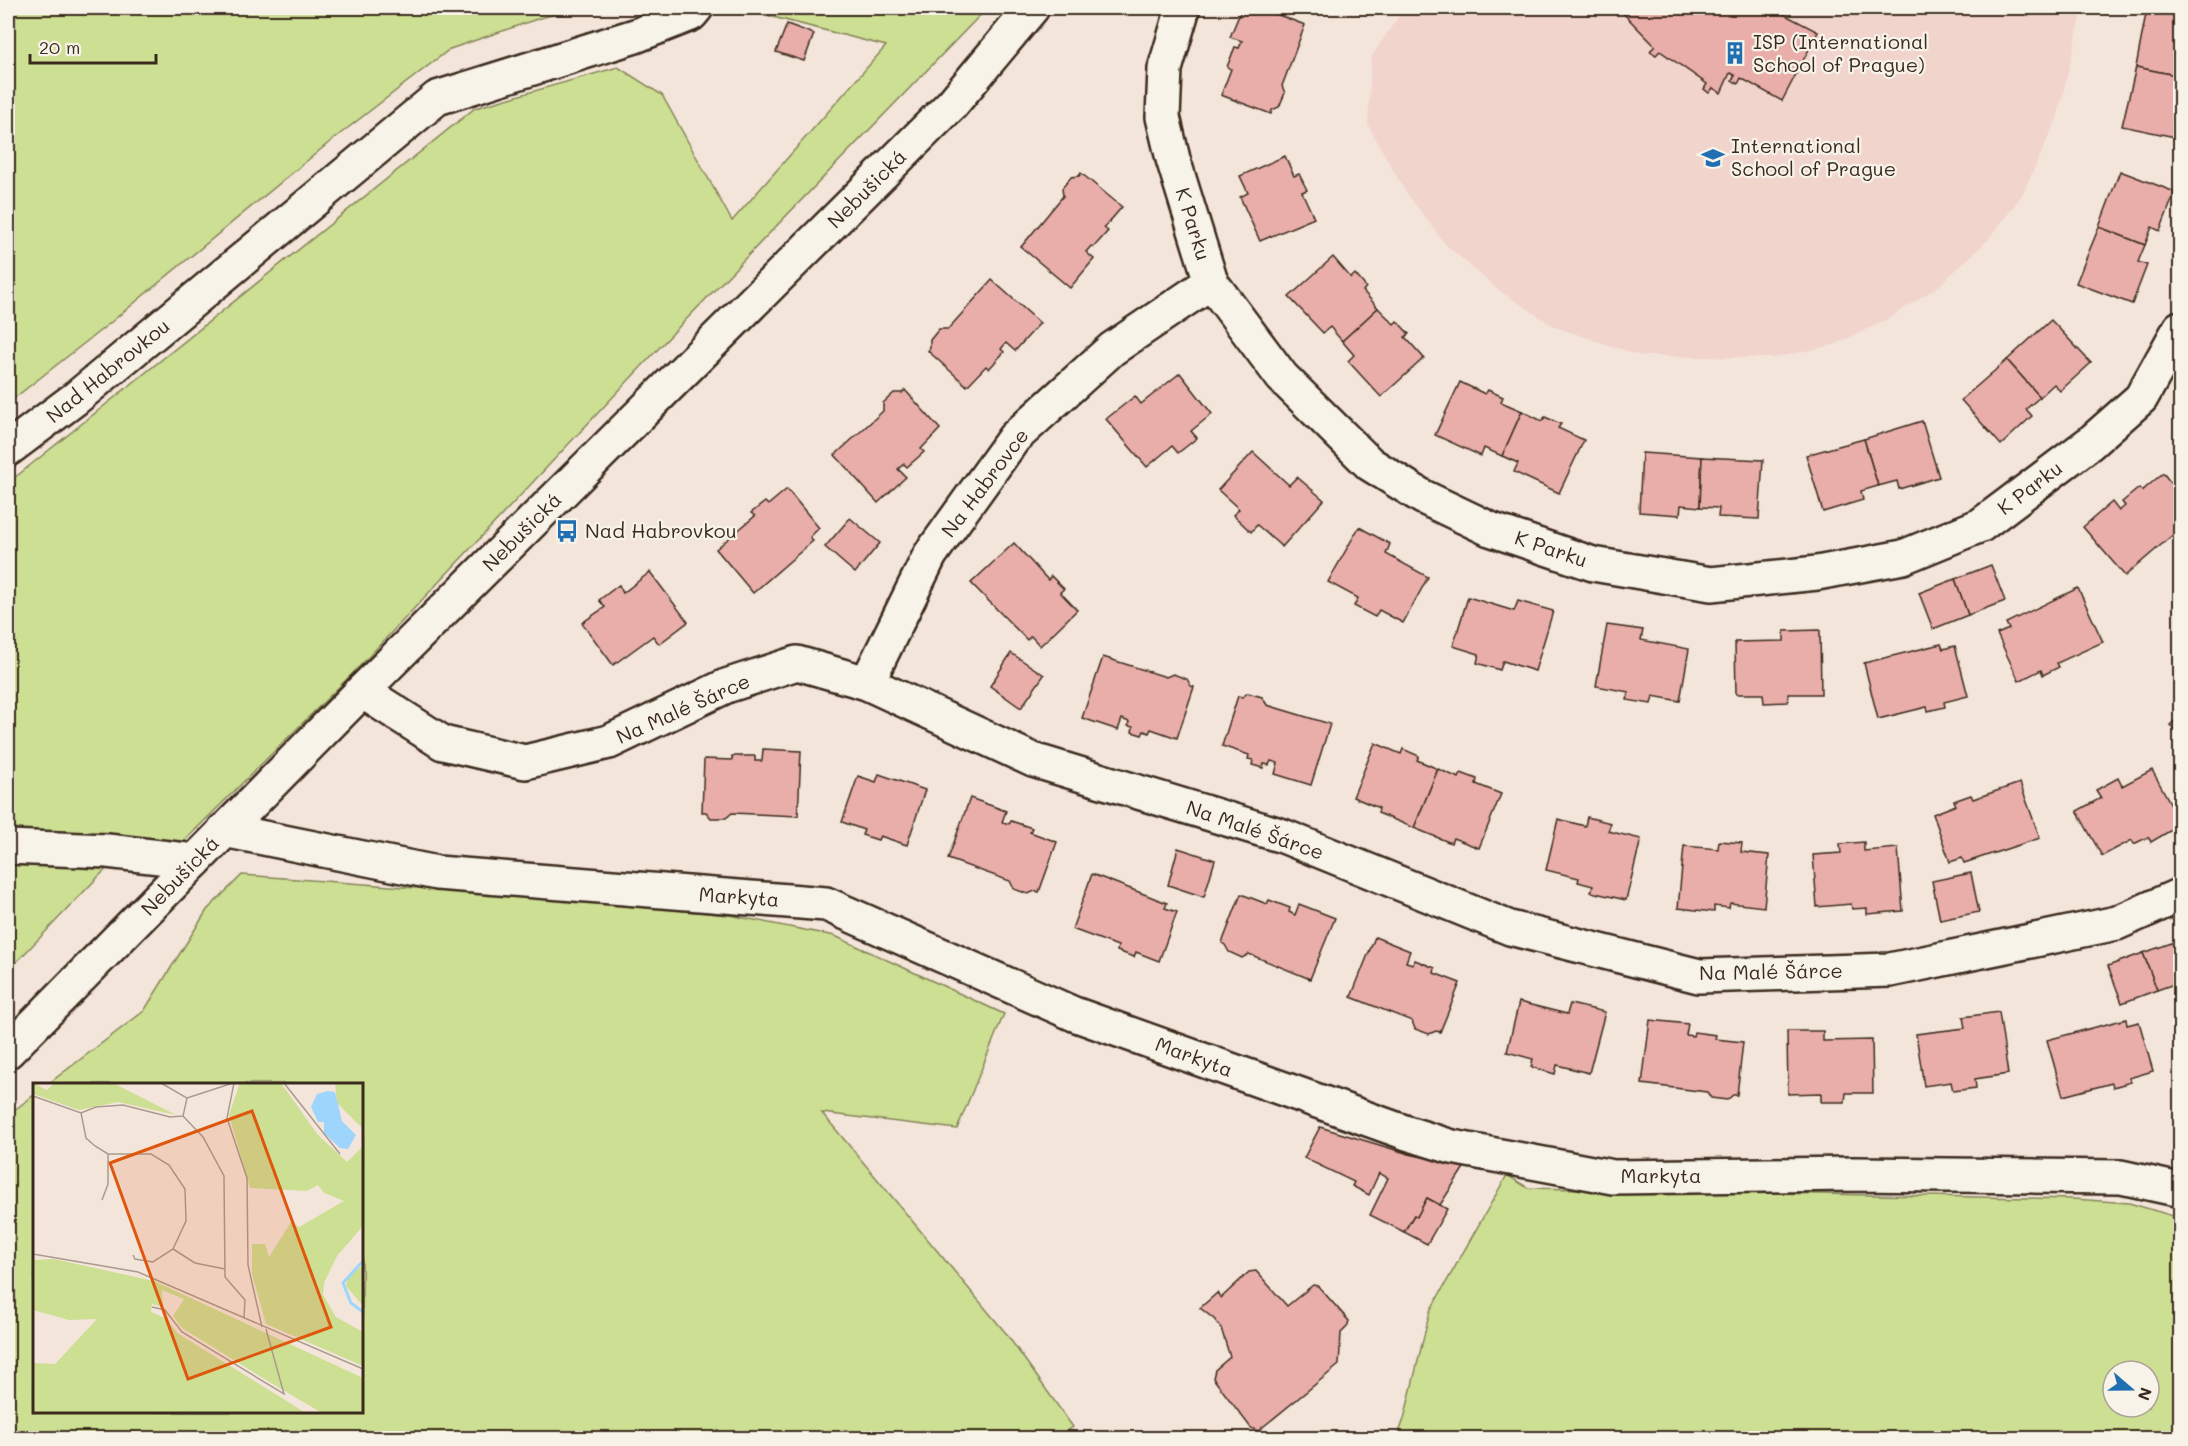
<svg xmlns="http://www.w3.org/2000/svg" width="2188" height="1446" viewBox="0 0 2188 1446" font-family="Mali,sans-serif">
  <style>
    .built { fill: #f1d4cc }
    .green { fill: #cddf93; stroke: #848458; stroke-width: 1.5; fill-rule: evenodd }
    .building { fill: #e9aea9; stroke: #3b2a1e; stroke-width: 1.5 }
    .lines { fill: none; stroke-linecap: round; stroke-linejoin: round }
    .minor-casing { stroke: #3b2a1e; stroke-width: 38 }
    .minor { stroke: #f7f3e8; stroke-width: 33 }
    .labels { text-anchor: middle; stroke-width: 4.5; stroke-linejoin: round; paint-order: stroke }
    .poi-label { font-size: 20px; fill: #3b2a1e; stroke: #f7f3e8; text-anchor: start }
    .street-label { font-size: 20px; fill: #3b2a1e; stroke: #f7f3e8 }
    .inset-river { fill: none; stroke: #9ed5fd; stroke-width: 3 }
    .inset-road { fill: none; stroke: #aa9a8f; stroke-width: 1.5 }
    .view { fill: #df570d; fill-opacity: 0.15; stroke: #df570d; stroke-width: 3 }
    .inset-edge { fill: none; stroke: #3b2a1e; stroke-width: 3 }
  </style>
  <rect width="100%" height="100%" fill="#f4e5db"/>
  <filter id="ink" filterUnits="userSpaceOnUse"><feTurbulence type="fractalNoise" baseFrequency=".0167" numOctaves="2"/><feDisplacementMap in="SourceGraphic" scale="12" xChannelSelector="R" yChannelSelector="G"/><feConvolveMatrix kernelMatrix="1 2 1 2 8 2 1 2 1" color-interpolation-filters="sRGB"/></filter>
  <g filter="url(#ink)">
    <!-- built -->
    <polygon class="built" points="1404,8 2083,8 2057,119 2022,195 1989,239 1940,285 1888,319 1834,345 1773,358 1641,356 1555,327 1497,289 1446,245 1405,191 1368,125 1371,57"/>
    <!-- green -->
    <g class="green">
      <polygon points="8,8 581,8 540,18 450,49 331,141 110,323 8,403"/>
      <polygon points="738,8 987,8 675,331 359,667 169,856 138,840 99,876 8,971 8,483 475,108 618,67 662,95 732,221 886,46"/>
      <polygon points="242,875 552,898 729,915 835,936 1004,1014 957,1129 822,1113 1005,1332 1073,1427 1057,1438 8,1438 8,1115 34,1095 34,1412 362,1412 362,1084 48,1084 144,1011 207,910"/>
      <path d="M1507,1175l21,13 546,11 55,4 51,15v220h-783l7,-19 26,-108zM2113,1371h36v36h-36z"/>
    </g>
    <!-- building -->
    <g class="building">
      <polygon points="1242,8 1260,8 1305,25 1282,86 1285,93 1279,107 1272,110 1271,114 1221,95 1231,69 1227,67 1235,47 1239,48 1242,41 1230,37"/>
      <polygon points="1618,8 1772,8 1818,32 1782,101 1741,78 1738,84 1732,80 1735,75 1730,73 1721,93 1713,88 1709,93 1704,89 1707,84 1660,51 1656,55 1650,51 1655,46"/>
      <polygon points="2147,8 2180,15 2180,76 2136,67"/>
      <polygon points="787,24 814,34 804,61 776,52"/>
      <polygon points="2136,67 2180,76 2180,138 2122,126"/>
      <polygon points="1285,156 1294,176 1299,174 1307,190 1302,192 1314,218 1260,241 1240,197 1248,193 1240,176"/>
      <polygon points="2120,171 2175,192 2160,231 2152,227 2145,245 2099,227"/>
      <polygon points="1081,173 1122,207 1104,228 1108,231 1093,248 1091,246 1086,252 1094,259 1070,288 1021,247 1063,196 1062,188 1071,177 1079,176"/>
      <polygon points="2099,227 2145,245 2138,262 2147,265 2132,304 2076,283"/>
      <polygon points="1333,257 1351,278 1355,274 1366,287 1363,291 1378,308 1342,341 1330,327 1323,333 1289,297"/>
      <polygon points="992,280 1040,323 1015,351 1006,343 1001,349 1004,352 989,369 986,366 967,386 928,351 930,348 930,340 939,329 948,329"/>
      <polygon points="1378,308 1394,324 1397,321 1409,334 1405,337 1424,358 1381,397 1348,361 1354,355 1342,341"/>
      <polygon points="2051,320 2091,363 2060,391 2054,384 2040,397 2007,360"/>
      <polygon points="2007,360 2040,397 2026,409 2032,416 2001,445 1961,400"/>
      <polygon points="1180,373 1212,414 1191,431 1197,438 1178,453 1172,446 1147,467 1106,419 1135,396 1141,404"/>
      <polygon points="1460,382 1485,394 1488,390 1503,397 1501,402 1522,411 1502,456 1484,448 1481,456 1435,435"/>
      <polygon points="905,390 940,429 921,449 924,452 907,467 904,464 898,469 906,477 878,503 835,455 883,411 883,403 894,393 902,393"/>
      <polygon points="1522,411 1542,421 1545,417 1561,424 1558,428 1584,440 1559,493 1514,472 1518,463 1502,456"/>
      <polygon points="1922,421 1939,477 1899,489 1897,481 1878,486 1864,439"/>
      <polygon points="1864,439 1878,486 1861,491 1863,500 1823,512 1806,455"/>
      <polygon points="1253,452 1289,485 1297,477 1324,500 1282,547 1257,525 1251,532 1233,515 1239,509 1218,490"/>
      <polygon points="1642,453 1702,457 1700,507 1681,505 1680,515 1639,512"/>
      <polygon points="1702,457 1763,460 1759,519 1718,517 1719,508 1700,507"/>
      <polygon points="2163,473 2180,494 2180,533 2175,533 2125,576 2083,527 2112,502 2119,511 2125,506 2122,502 2139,488 2142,491"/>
      <polygon points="787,489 819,528 810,537 813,541 753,593 716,549 755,516 751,513 765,502 768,505"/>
      <polygon points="850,518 880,543 855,573 825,547"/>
      <polygon points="1359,527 1390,544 1386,554 1428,577 1403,623 1379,610 1375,617 1354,606 1358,598 1328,582"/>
      <polygon points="1014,543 1048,580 1051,576 1064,589 1060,592 1077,610 1040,646 1031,636 1027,640 971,583"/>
      <polygon points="1991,565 2005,601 1968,615 1955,579"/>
      <polygon points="650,572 688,622 659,644 653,636 613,665 582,623 605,607 599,600 619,585 623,593"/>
      <polygon points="1955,579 1968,615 1933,629 1919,593"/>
      <polygon points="2078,588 2103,642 2057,663 2059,667 2043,675 2041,670 2019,681 1997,634 2009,629 2006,623"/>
      <polygon points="1468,597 1514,611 1518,601 1553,611 1535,671 1503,661 1500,670 1477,663 1479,654 1453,646"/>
      <polygon points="1607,625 1643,630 1641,640 1689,649 1680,701 1653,696 1651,704 1627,700 1629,692 1596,686"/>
      <polygon points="1820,630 1821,694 1788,694 1788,702 1764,703 1763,694 1736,694 1735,642 1784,641 1784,631"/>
      <polygon points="1941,644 1943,649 1955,646 1968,696 1944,702 1945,707 1928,711 1927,707 1878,719 1864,663"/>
      <polygon points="1011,653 1044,675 1021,708 990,686"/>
      <polygon points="1103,657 1166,677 1173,674 1187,679 1191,686 1194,687 1177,738 1151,729 1149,733 1144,731 1142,735 1132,732 1133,727 1128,726 1129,722 1122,719 1118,730 1082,718"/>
      <polygon points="1248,693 1262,697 1267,705 1330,724 1311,785 1275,774 1278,763 1271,761 1269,765 1264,764 1263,768 1252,765 1253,760 1248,759 1249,755 1222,746 1238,696 1242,697"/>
      <polygon points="2180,716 2180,736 2170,725"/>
      <polygon points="1375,743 1401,754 1403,749 1419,756 1417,760 1438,769 1414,828 1378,813 1379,808 1353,797"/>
      <polygon points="763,749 801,751 798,816 732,813 726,818 711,818 706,812 702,812 704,759 732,760 732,756 755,756 755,761 762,761"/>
      <polygon points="1438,769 1459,778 1461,773 1477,779 1476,784 1501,794 1479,848 1453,838 1451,843 1414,828"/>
      <polygon points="2152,770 2180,821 2180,825 2151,842 2148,837 2134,844 2132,840 2102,856 2077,811 2101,798 2096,790 2118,778 2122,786"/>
      <polygon points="879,774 925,790 907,845 880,836 878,840 862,835 864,830 842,822 858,776 876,782"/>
      <polygon points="2020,783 2040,838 1964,863 1962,858 1950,862 1933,814 1956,805 1954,801 1971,795 1973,799"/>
      <polygon points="970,798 1006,811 1002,822 1009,824 1011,821 1032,828 1030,832 1057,842 1039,892 1035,891 1028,894 1014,889 1010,881 948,859"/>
      <polygon points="1587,817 1611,823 1608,831 1641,839 1626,900 1591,892 1593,886 1578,882 1579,878 1546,870 1558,819 1585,826"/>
      <polygon points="1719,841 1742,843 1741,852 1769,855 1764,907 1730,903 1729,908 1714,906 1714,912 1678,908 1684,846 1718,849"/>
      <polygon points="1864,842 1864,851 1898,848 1903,911 1867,914 1867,908 1852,909 1851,904 1817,907 1813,855 1841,853 1840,844"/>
      <polygon points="1178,848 1215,860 1204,897 1168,885"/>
      <polygon points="1971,873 1979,912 1940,920 1932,881"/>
      <polygon points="1092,874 1167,903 1165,908 1177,912 1159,961 1136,952 1134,957 1117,951 1118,946 1072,929"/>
      <polygon points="1241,894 1267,904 1269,900 1290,908 1289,912 1295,915 1299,904 1335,918 1310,979 1249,954 1242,958 1229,952 1225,945 1222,943"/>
      <polygon points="1375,937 1410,951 1406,962 1413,964 1415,960 1435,968 1434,973 1460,983 1440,1032 1436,1031 1429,1034 1415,1029 1412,1021 1351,997"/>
      <polygon points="2180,940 2180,982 2157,990 2143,953"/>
      <polygon points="2143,953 2157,990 2122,1003 2108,966"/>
      <polygon points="1519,1002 1567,1014 1570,1004 1605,1012 1589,1073 1557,1065 1555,1074 1531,1067 1533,1059 1507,1052"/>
      <polygon points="1999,1012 2008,1074 1975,1079 1976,1088 1953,1091 1951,1082 1924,1086 1916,1034 1965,1028 1963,1017"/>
      <polygon points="2126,1019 2127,1025 2139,1022 2153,1071 2129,1078 2131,1082 2113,1087 2112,1083 2063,1096 2047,1040"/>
      <polygon points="1650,1020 1688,1024 1686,1035 1693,1036 1694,1032 1716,1035 1715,1039 1743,1042 1737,1095 1733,1095 1727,1100 1711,1098 1707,1092 1642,1084"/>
      <polygon points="1787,1031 1823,1031 1823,1041 1872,1040 1873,1093 1846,1093 1845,1102 1821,1102 1821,1093 1788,1094"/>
      <polygon points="1320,1127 1409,1154 1465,1166 1440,1205 1427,1198 1417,1217 1414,1215 1404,1232 1370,1215 1388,1178 1379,1173 1369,1195 1352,1186 1354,1182 1304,1158"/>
      <polygon points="1427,1198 1447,1209 1427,1244 1404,1232 1414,1215 1417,1217"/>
      <polygon points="1256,1271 1287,1306 1313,1285 1318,1286 1349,1321 1347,1327 1341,1333 1339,1365 1258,1431 1251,1428 1213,1378 1215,1370 1230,1357 1221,1328 1214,1319 1200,1308 1217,1293 1221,1298 1249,1272"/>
    </g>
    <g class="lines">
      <!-- minor casing -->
      <g class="minor-casing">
        <g id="minor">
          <polyline points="1183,8 1165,69 1163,117 1173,159 1211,282 1282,377 1370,464 1423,497 1490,529 1593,564 1711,584 1817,573 1903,557 1981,525 2090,443 2141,398 2180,328"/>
          <polyline points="8,449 76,398 437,98 635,36 691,14 696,8"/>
          <polyline points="867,683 930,555 1014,438 1112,349 1211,282"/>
          <polyline points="362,691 443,743 525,762 609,742 726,686 797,663 867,683 1033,760 1283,836 1510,928 1699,976 1890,970 2117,923 2180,895"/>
          <polyline points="224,830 437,873 826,904 1074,1014 1407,1133 1452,1147 1613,1177 1854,1174 2121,1177 2180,1190"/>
          <polyline points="8,847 107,851 195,861"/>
          <polyline points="8,1051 362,691 952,104 1032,8"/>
        </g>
      </g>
      <!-- minor -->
      <use href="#minor" class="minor"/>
    </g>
  </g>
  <!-- icons -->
  <defs>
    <g id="building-bare" transform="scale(1.8)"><path d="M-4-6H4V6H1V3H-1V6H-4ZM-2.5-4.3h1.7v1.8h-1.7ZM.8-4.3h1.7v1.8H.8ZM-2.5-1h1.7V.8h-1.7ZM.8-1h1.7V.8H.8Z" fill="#1f6fb2" stroke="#f7f3e8" stroke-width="2.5" paint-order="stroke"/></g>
    <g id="school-bare" transform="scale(1.8)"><path d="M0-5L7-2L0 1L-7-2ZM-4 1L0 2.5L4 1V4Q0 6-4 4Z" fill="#1f6fb2" stroke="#f7f3e8" stroke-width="2.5" paint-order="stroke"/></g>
    <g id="bus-bare" transform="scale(1.8)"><path d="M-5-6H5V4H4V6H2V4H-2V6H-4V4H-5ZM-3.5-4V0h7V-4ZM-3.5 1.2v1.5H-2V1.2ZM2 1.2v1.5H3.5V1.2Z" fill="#1f6fb2" stroke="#f7f3e8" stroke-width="2.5" paint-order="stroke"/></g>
  </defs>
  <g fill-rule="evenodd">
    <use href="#building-bare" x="1735" y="53"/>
    <use href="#school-bare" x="1713" y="158"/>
    <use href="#bus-bare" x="567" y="531"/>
  </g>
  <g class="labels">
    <!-- poi labels -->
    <g class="poi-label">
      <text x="1753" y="49">ISP (International<tspan x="1753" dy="23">School of Prague)</tspan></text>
      <text x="1731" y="153">International<tspan x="1731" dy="23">School of Prague</tspan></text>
      <text x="585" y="538">Nad Habrovkou</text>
    </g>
    <!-- street labels -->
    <g class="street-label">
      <text transform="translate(867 189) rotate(-45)" y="7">Nebušická</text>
      <text transform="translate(1193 224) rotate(73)" y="7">K Parku</text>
      <text transform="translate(108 371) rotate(-39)" y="7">Nad Habrovkou</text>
      <text transform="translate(985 483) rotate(-53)" y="7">Na Habrovce</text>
      <text transform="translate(2030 488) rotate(-37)" y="7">K Parku</text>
      <text transform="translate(522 532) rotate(-45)" y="7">Nebušická</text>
      <text transform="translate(1551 549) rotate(19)" y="7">K Parku</text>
      <text transform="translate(683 709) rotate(-24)" y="7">Na Malé Šárce</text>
      <text transform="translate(1255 830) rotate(19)" y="7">Na Malé Šárce</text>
      <text transform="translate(180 876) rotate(-46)" y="7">Nebušická</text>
      <text transform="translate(739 897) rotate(4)" y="7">Markyta</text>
      <text transform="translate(1771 972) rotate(-1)" y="7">Na Malé Šárce</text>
      <text transform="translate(1194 1057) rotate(20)" y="7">Markyta</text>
      <text x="1661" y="1183">Markyta</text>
    </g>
  </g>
  <!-- overview -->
  <g transform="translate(33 1083)">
    <rect width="330" height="330" fill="#f4e5db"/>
    <path d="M0,0l14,7 7,-7h59l63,32 -58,-13 -39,8 -46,-16zM207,0h41l37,52 29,27 16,-16v80l-26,30 -13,27 -1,12 13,22 27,15v34l-97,-42 -14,-50v-30h13l4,13 22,-35 8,5 45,-26 -20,-8 -6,-8 -11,6 -57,-3 -21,-73zM302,0h28v46l-26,-26zM21,176l100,22 209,97v35h-41l-56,-33 -84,-52 -9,-12 11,-17 -22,-9 1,17 -11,-3 -1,8 16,7 10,14 129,80h-273v-50l22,1 42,-45 -28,1 -36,-10v-50zM330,182v41l-17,-20 2,-9z" fill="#cddf93"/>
    <path d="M295,8l7,1 7,29 14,14 -8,14 -8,-1 -16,-15v-11h-6l-7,-15 6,-13z" fill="#9ed5fd"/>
    <path class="inset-river" d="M330,178l-20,22 8,20 12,9"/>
    <path class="inset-road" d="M128,0l26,15 -4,18 20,21 21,39 1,101 20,23 -1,18M201,0l-7,35 20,60 1,87 14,62M251,0l56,71M0,13l48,17 15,-6 27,-2 47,12 13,-1M154,15l46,-15M48,30l5,25 9,8 13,8h43l18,11 16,24 1,32 -13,28 -20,13 -18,-3 -2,-4M69,117l6,-16v-30M140,166l22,14 30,6M0,171l105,18 225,97M119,224l13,3 17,22 102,62 -18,-65"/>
    <path class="view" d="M219,28l79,216 -143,52 -78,-216z"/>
    <rect width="330" height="330" class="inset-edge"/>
  </g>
  <!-- margin -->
  <rect width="2188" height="1446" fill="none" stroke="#f7f3e8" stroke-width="30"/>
  <rect x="15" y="15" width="2158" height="1416" fill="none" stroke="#3b2a1e" stroke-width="2" filter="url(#ink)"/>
  <!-- north arrow -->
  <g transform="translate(2131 1389) rotate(110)"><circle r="28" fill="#f7f3e8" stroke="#aca397" stroke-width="1.5"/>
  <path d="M0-4.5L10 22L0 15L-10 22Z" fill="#1f6fb2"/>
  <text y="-9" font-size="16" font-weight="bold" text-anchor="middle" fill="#3b2a1e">N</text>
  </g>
  <!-- scale -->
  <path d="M30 54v9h126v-9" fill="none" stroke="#3b2a1e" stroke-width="3"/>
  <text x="39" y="54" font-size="18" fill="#3b2a1e" stroke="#f7f3e8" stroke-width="4.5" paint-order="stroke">20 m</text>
</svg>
